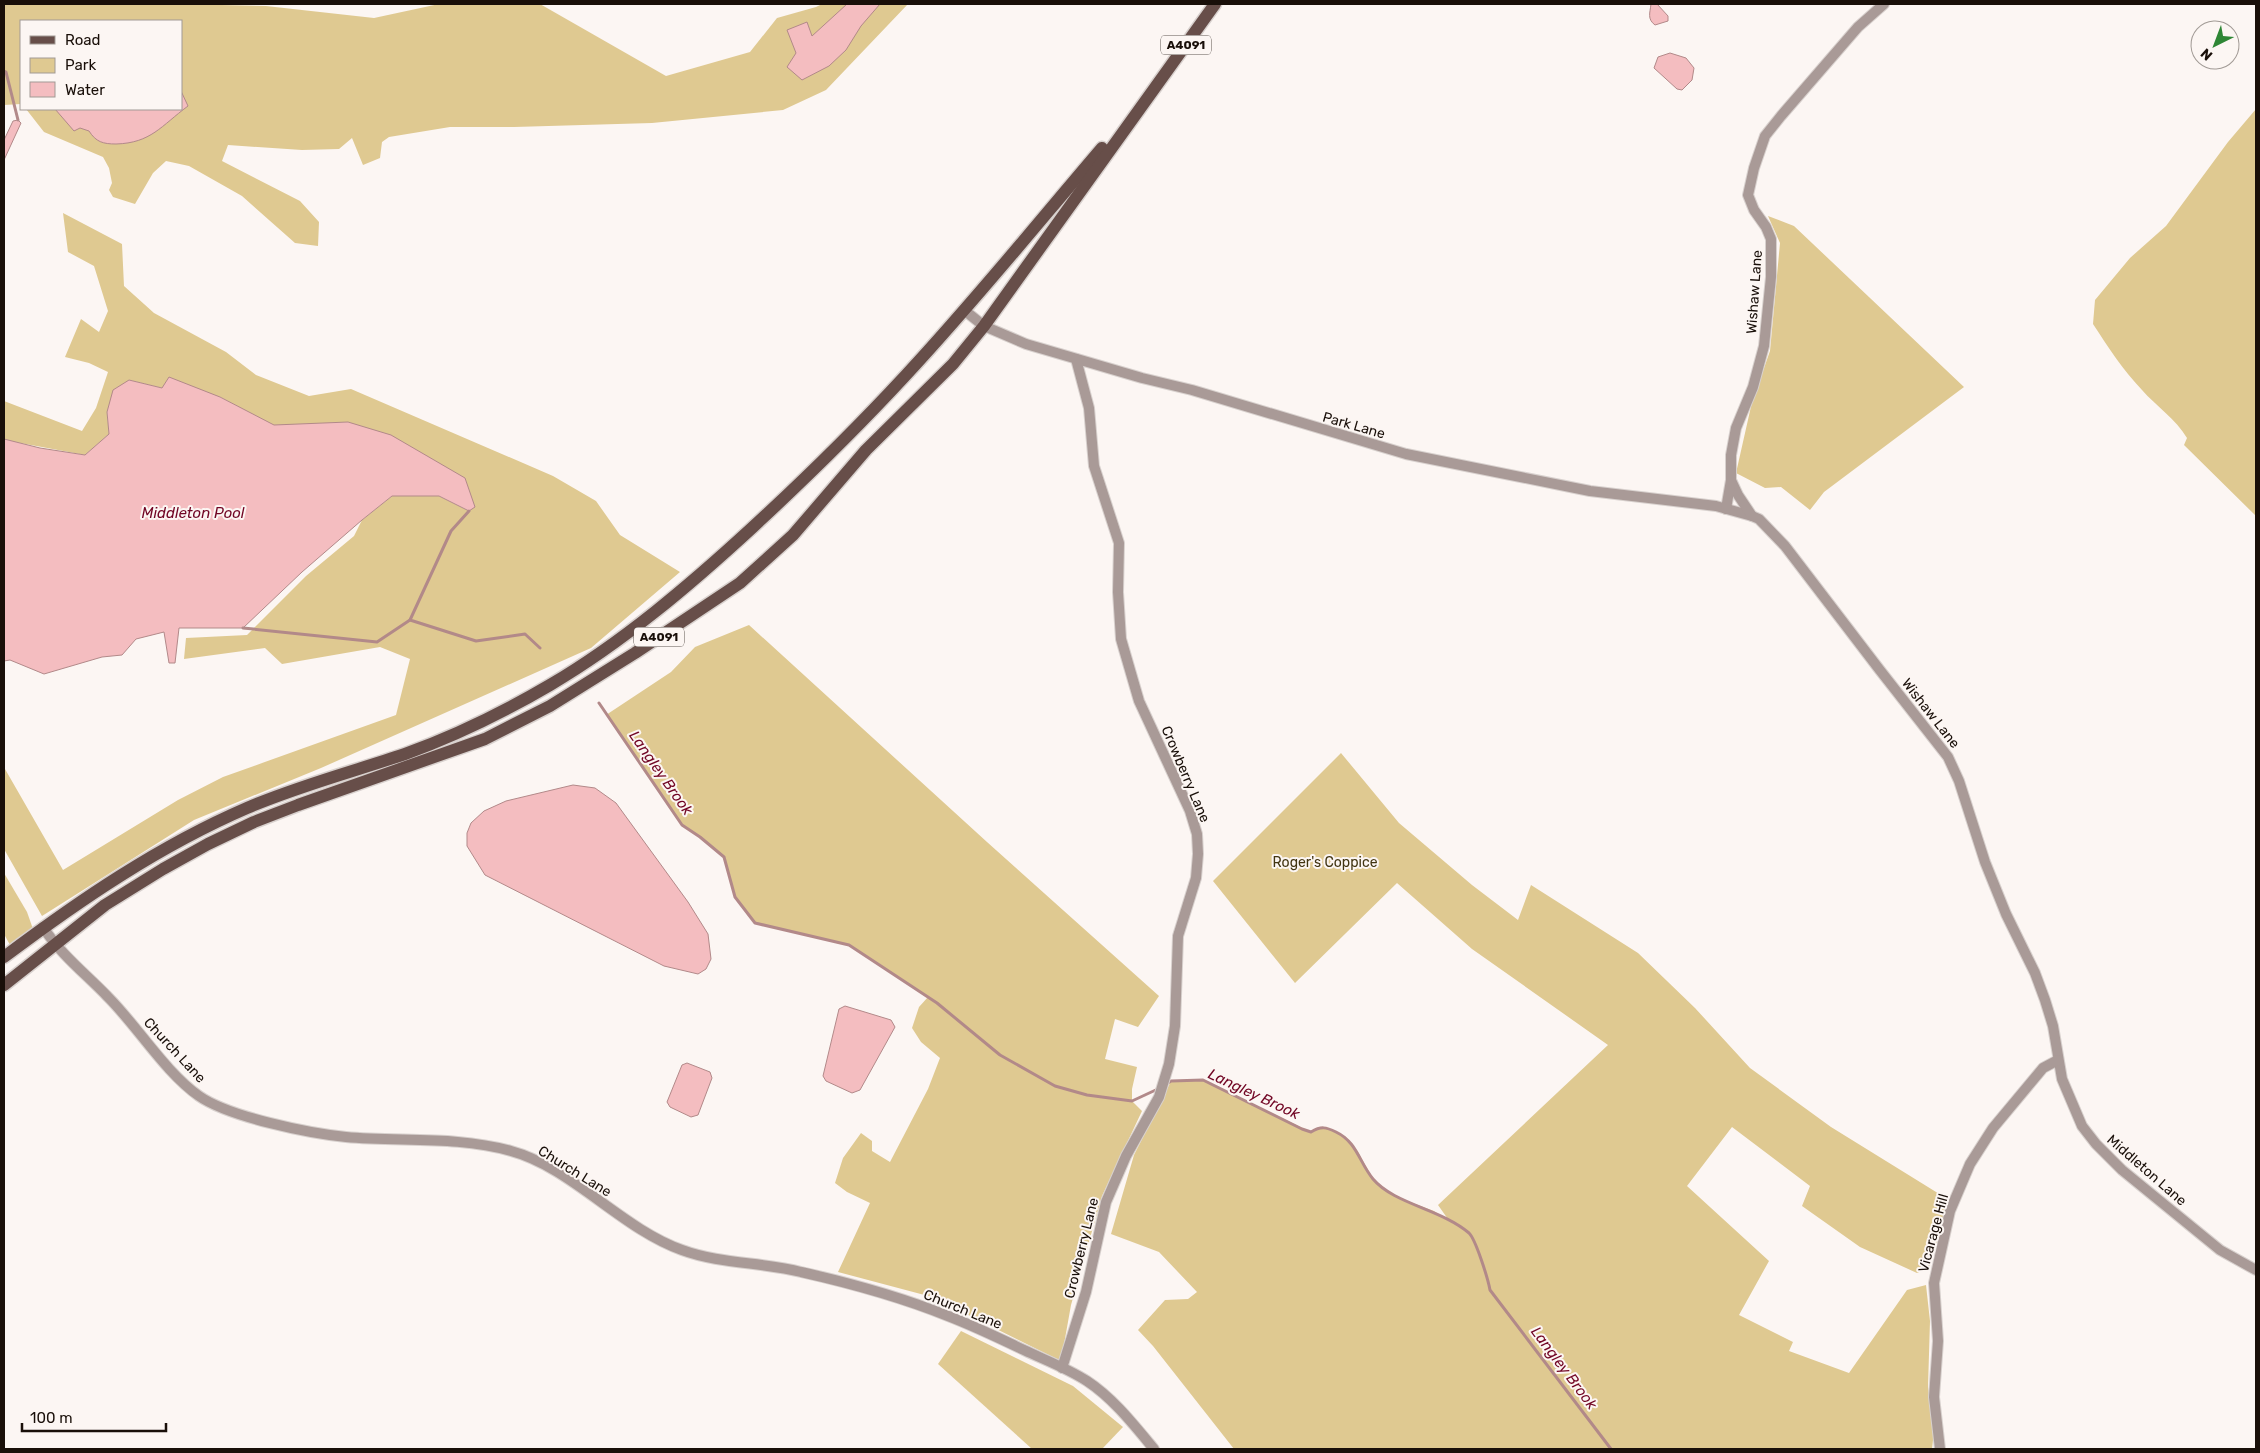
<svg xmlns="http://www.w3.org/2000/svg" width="2260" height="1453" viewBox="0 0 2260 1453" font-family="Rubik,sans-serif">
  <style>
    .green { fill: #dfc991 }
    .water { fill: #f4bdc0; stroke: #b28989 }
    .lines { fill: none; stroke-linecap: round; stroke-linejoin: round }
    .stream { stroke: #b28989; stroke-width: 3 }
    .street-casing { stroke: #d8d1ce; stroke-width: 12 }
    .primary-casing { stroke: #d8d1ce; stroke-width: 15 }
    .street { stroke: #a99a97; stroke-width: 10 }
    .primary { stroke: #674e49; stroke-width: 12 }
    .labels { text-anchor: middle; stroke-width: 4; stroke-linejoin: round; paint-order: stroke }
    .shield { fill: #fcf6f3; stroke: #5d544f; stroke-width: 1 }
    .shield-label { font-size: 12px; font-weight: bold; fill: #190f09 }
    .street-label { font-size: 14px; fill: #190f09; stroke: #fcf6f3 }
    .park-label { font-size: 14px; fill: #423512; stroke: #fcf6f3 }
    .water-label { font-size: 15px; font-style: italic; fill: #710524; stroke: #fcf6f3 }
  </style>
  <rect width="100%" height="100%" fill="#fcf6f3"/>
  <!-- green -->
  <g class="green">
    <polygon points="4,4 175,4 266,6 374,18 439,4 540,4 666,76 750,52 777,18 816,7 822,4 908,4 826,90 783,110 652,123 514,127 450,127 389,137 382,142 380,158 363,165 352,138 339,149 302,150 228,145 222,161 300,201 319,222 318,246 295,243 242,196 189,166 166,161 153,173 135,204 113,197 109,190 112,183 109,168 103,157 44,132 26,109 181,109 181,21 21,21 21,104 4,105"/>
    <path d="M2256,109v407l-72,-71 3,-7c-11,-19 -31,-32 -45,-48 -19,-20 -34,-43 -49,-66l2,-24 35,-42 36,-32 62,-84z"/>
    <polygon points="63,213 122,244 124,286 154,313 226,352 256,375 309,396 351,389 553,476 596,501 620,535 680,572 591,648 321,768 194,820 42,916 4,849 4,770 5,769 63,870 178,800 223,777 396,715 410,659 380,647 282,664 265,648 184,659 186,638 247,635 306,576 354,536 362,520 392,496 439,496 469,511 348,422 274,426 220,397 162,388 129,380 107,412 109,434 85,455 4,440 4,401 82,431 96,408 108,372 89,363 65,357 81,319 99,332 108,311 94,266 68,252"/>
    <polygon points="1768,216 1794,226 1964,387 1824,492 1810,510 1781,487 1765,488 1736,473 1752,402 1770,351 1780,243"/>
    <polygon points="749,625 987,842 1159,996 1138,1027 1115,1019 1105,1059 1137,1067 1132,1089 1132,1101 1142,1111 1102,1196 1071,1305 1061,1361 932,1297 838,1272 870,1203 847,1192 835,1183 843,1158 861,1133 872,1141 872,1151 890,1162 928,1089 940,1058 921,1042 912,1028 919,1007 928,997 849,945 755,923 735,897 724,857 700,837 682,825 606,715 671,672 695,647"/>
    <polygon points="1341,753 1399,823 1472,885 1518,920 1531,885 1638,953 1695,1008 1750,1068 1831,1127 1949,1200 1929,1268 1917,1273 1860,1247 1802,1206 1810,1186 1732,1127 1687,1186 1769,1261 1739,1315 1793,1342 1789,1351 1849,1373 1907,1290 1926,1285 1930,1321 1928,1387 1934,1431 1932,1449 1234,1449 1153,1346 1138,1330 1165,1300 1188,1299 1197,1292 1159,1252 1111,1234 1134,1155 1171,1081 1203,1080 1311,1132 1319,1127 1328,1128 1346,1137 1358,1152 1373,1179 1394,1196 1434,1211 1450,1222 1438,1205 1608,1045 1472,949 1397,883 1295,983 1213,881"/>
    <polygon points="4,873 27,912 33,929 10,945 4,934"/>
    <polygon points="961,1331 1073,1386 1123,1427 1102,1449 1032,1449 938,1364"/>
  </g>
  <!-- water -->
  <g class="water">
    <polygon points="847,4 880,4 861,26 846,50 829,66 802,80 787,67 796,53 787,30 807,22 812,36"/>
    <path d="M1651,4h6l11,12v5l-13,4c-8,-6 -5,-12 -4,-21z"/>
    <polygon points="1670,53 1686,58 1694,68 1692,80 1682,90 1677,89 1654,68 1658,57"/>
    <path d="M181,91l7,15c-27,20 -37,37 -72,38 -13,0 -20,-2 -27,-13l-9,-3 -6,3 -19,-22h126z"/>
    <polygon points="18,120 21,123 4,160 4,140 13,121"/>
    <polygon points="169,377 220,397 274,425 348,422 391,435 465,478 475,507 469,511 439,496 392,496 362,520 302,572 243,628 179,628 175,663 169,663 164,632 136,639 122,655 102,657 44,674 10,660 4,661 4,439 40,448 85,455 109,434 107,412 113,390 129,380 162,388"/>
    <polygon points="573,785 595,788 616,803 688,902 708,934 711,959 706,969 698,974 664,966 485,875 467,846 467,833 471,823 484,811 506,801"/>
    <polygon points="845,1006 891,1020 895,1027 860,1090 852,1093 826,1081 823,1076 839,1009"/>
    <polygon points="687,1063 710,1072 712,1078 698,1115 691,1117 670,1107 667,1102 682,1065"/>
  </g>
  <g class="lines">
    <!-- stream -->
    <g class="stream">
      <polyline points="4,71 6,72 18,120"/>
      <polyline points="469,511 451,531 410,620 476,641 525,634 540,648"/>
      <polyline points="243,628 377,642 410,620"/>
      <polyline points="599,703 682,825 700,837 724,857 735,897 755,923 849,945 937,1003 1000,1055 1055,1086 1087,1095 1132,1101 1160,1088"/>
      <path d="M1165,1085l6,-4 32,-1 99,49 9,3c10,-6 15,-5 25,0 21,10 23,30 37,47 21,25 68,30 96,54 7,7 19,46 21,57l121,159"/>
    </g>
    <!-- street casing -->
    <g class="street-casing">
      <g id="street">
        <polyline points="964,310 984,326 1026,344 1142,378 1192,390 1406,454 1590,491 1716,506 1752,516"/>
        <polyline points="1731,480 1738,495 1752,516 1759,519 1785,546 1879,669 1948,757 1959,781 1985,862 2006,914 2035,973 2045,1000 2053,1026 2062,1079 2082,1126 2096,1144 2122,1170 2220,1250 2256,1270"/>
        <polyline points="1726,509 1731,480 1731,455 1736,428 1753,387 1764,346 1771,277 1771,239 1766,227 1754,210 1748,195 1754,168 1765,136 1781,116 1858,27 1884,4"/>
        <path d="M43,927c18,28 43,47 65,70 30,30 57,75 91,99 30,21 109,37 147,41 54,5 112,-1 165,14 60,16 111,78 171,99 38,14 80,12 119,22 49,11 100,25 147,44 26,10 51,22 76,34 21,10 43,18 63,31 26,17 47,44 67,68"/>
        <polyline points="1062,1368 1086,1292 1106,1202 1126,1156 1159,1097 1169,1064 1175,1026 1178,936 1196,878 1198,854 1197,834 1190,811 1139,701 1121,639 1118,592 1119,543 1094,466 1089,408 1076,359"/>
        <polyline points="1940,1449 1934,1397 1938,1341 1934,1283 1950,1211 1970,1164 1993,1128 2043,1068 2058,1060"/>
      </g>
    </g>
    <!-- primary casing -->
    <g class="primary-casing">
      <g id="primary">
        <path d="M4,957c76,-57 155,-111 243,-149 51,-22 105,-36 158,-54 50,-18 99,-42 145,-69 73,-43 140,-100 203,-158 53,-49 104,-99 153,-152 68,-73 131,-151 196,-227"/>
        <polyline points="4,985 105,905 163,869 208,844 254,822 298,805 485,739 550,706 635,653 740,583 793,535 866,450 953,364 984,326 1215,4"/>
      </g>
    </g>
    <!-- street -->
    <use href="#street" class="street"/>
    <!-- primary -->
    <use href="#primary" class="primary"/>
  </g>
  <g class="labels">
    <!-- shield labels -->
    <g class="shield">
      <rect x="1161" y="35.5" width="50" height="19" rx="4"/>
      <rect x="634" y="627.5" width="50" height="19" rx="4"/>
    </g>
    <g class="shield-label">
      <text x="1186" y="49">A4091</text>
      <text x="659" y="641">A4091</text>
    </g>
    <!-- street labels -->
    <g class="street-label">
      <text transform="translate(1754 292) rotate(-86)" y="5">Wishaw Lane</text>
      <text transform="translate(1354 425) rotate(16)" y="5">Park Lane</text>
      <text transform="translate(1931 713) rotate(52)" y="5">Wishaw Lane</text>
      <text transform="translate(1186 774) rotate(67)" y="5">Crowberry Lane</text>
      <text transform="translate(175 1050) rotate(47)" y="5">Church Lane</text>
      <text transform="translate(2147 1170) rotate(41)" y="5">Middleton Lane</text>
      <text transform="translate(575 1171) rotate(32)" y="5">Church Lane</text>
      <text transform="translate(1933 1233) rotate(-75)" y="5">Vicarage Hill</text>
      <text transform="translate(1081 1248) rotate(-76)" y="5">Crowberry Lane</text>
      <text transform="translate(963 1309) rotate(22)" y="5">Church Lane</text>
    </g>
    <!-- park labels -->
    <g class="park-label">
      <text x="1325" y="867">Roger's Coppice</text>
    </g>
    <!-- water labels -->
    <g class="water-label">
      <text x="193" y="518">Middleton Pool</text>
      <text transform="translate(661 773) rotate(55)" y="5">Langley Brook</text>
      <text transform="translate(1254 1094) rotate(25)" y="5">Langley Brook</text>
      <text transform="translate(1564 1368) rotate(53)" y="5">Langley Brook</text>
    </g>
  </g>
  <!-- border -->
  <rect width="2260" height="1453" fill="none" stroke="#190f09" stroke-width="10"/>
  <!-- legend -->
  <rect x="20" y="20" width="162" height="90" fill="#fcf6f3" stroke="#a19a95"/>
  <rect x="30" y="36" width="25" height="8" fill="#674e49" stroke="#a19a95"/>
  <text x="65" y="45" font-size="15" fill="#190f09">Road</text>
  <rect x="30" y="58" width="25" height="15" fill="#dfc991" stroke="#a19a95"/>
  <text x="65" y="70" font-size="15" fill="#190f09">Park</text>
  <rect x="30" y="82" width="25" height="15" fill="#f4bdc0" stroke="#a19a95"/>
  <text x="65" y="95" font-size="15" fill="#190f09">Water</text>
  <!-- north arrow -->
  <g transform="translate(2215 45) rotate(222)"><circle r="24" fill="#fcf6f3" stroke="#a19a95"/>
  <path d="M0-4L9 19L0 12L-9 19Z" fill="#2e8635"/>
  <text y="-8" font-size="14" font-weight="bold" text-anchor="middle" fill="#190f09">N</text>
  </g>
  <!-- scale -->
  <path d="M22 1423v8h144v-8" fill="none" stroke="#190f09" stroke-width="2.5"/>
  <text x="30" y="1423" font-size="15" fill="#190f09" stroke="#fcf6f3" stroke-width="4" paint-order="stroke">100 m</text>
</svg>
